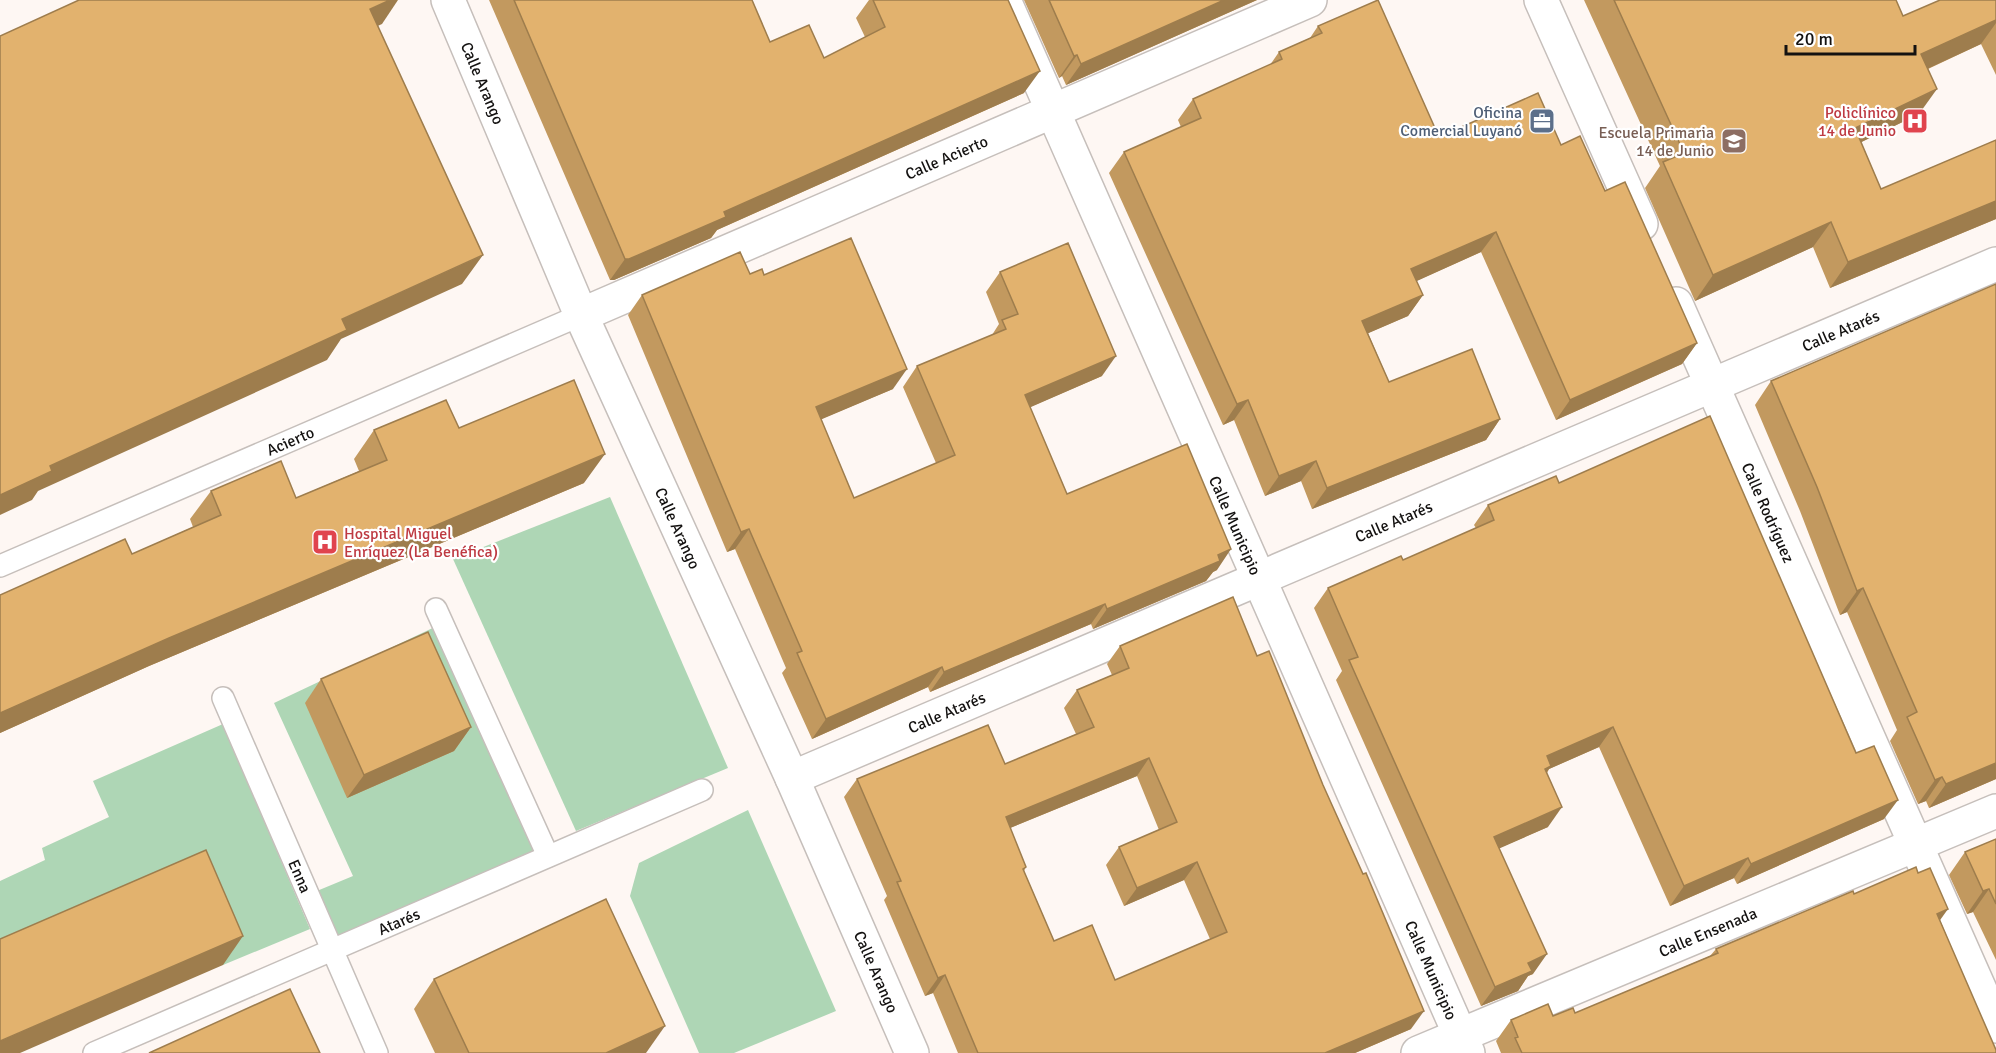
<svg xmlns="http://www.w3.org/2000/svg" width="1996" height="1053" viewBox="0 0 1996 1053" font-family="Signika,sans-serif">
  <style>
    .green { fill: #aed6b5 }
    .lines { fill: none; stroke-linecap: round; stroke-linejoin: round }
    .lane-casing { stroke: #c6bfbb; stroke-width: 24 }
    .street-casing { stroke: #c6bfbb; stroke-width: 36 }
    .secondary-casing { stroke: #c6bfbb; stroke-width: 36 }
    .lane { stroke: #fff; stroke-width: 21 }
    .street { stroke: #fff; stroke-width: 33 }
    .secondary { stroke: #fff; stroke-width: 33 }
    .wall { fill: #c2995f; fill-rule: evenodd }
    .shaded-wall { fill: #9e7d4d }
    .building { fill: #e2b26e; stroke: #9e7d4d; stroke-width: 1.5; fill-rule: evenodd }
    .labels { text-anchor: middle; stroke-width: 4.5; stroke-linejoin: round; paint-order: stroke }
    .street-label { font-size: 16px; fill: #141211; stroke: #fff }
    .service-label { font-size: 16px; fill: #4e5e75; stroke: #fff; text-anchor: end }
    .health-label { font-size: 16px; fill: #be3a42; stroke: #fff; text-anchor: end }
    .education-label { font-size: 16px; fill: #785e54; stroke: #fff; text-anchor: end }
  </style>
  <rect width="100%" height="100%" fill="#fef7f3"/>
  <!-- green -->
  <g class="green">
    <polygon points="610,497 728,768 576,831 453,559"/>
    <polygon points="439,625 541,852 334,944 312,893 353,876 274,703"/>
    <polygon points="223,724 310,929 223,965 0,960 0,881 45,860 42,848 109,817 93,781"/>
    <polygon points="748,810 836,1011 734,1053 699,1053 630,896 639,863"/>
  </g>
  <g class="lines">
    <!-- lane casing -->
    <g class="lane-casing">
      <g id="lane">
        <path id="s1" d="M0,566l581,-251"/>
        <polyline points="436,609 548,856"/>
        <path id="s2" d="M223,698l154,355"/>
        <path id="s3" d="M94,1053l608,-263"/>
      </g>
    </g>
    <!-- street casing -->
    <g class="street-casing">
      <g id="street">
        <path id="s4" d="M1004,0l464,1053"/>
        <polyline points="1541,0 1641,224"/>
        <path id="s5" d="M1676,304l320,722"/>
        <path id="s6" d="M581,315l729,-315"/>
        <path id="s7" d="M792,778l1204,-514"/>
        <path id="s8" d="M1418,1053l578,-242"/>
      </g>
    </g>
    <!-- secondary casing -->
    <g class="secondary-casing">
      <g id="secondary">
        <path id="s9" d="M448,0l133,315 211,463 120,275"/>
      </g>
    </g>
    <!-- lane -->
    <use href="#lane" class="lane"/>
    <!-- street -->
    <use href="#street" class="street"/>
    <!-- secondary -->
    <use href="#secondary" class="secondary"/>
  </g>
  <!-- wall -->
  <g class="wall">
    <polygon points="489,0 752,0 770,42 824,58 865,37 856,18 869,0 1008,0 1024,93 717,230 711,238 614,280 610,280"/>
    <polygon points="1024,0 1257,0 1066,85 1062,76 1059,78"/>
    <polygon points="1584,0 1896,0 1903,16 1996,0 1996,75 1981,44 1928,69 1919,114 1861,142 1881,189 1996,140 1996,219 1830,288 1813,247 1695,301 1645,188 1660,166"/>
    <polygon points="1318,26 1439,137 1561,145 1605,191 1697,343 1682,364 1556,420 1481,252 1416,281 1423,295 1408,316 1368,333 1389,382 1500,419 1486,440 1312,509 1301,481 1265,496 1234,420 1223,425 1109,173 1124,152 1181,127 1178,120 1193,99 1270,65 1279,52 1310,38"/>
    <polygon points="1000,272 1102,376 1030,407 1067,494 1217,570 1213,572 1206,581 1093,629 1091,624 930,692 928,687 812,739 782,673 786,668 735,549 727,552 628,315 642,295 750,274 764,275 893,389 821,419 854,498 936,463 903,387 917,366 992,335 999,324 986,292"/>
    <polygon points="1771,381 1996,779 1929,808 1926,801 1918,804 1890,741 1897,730 1847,612 1840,615 1800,511 1755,405"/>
    <polygon points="459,428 584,483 149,666 0,733 0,595 132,554 193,527 190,519 211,491 296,498 359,471 354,459 374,430"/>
    <polygon points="1559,483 1884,819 1737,884 1734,878 1670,906 1599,747 1549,769 1547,773 1548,827 1499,848 1533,974 1528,976 1518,991 1481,1006 1336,680 1342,671 1314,608 1328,588 1403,560 1476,528 1474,525 1488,505"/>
    <path d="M1120,646l291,383 -56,24h-397l-25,-60 -8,3 -41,-96 3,-4 -43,-99 13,-18 148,-15 71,-30 -12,-26 13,-18 35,-15 -5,-11zM1137,776l22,54 -40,17 -13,18 18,41 60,-26 26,59 -95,41 -61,-39 -30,-70 2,-4 -16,-39z"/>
    <polygon points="321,679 471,727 454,751 347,798 305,703"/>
    <polygon points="1996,839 1996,960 1973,912 1967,914 1949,875 1965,852"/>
    <polygon points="1854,894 1940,920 1996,1053 1501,1053 1496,1041 1511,1020 1553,1016 1575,1013 1710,956 1716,949"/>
    <polygon points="434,979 646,1053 435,1053 414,1009"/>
  </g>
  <!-- shaded-wall -->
  <g class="shaded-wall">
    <polygon points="390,0 398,0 382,24 349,39 370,9"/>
    <polygon points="1224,0 1257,0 1066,85 1081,64"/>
    <polygon points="1996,20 1996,23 1981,44 1903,80 1921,54"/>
    <polygon points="1077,55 1062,76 1059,78 1074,56"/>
    <polygon points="1040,71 1024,93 717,230 711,238 614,280 610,280 625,259 724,212"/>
    <polygon points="1937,89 1919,114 1837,154 1855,128"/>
    <polygon points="1996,201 1996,219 1830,288 1848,262"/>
    <polygon points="1831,222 1813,247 1695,301 1713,275"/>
    <polygon points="1496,232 1481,252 1397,290 1411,269"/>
    <polygon points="483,255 462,284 341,339 327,360 38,491 32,500 0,515 0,495 50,466 342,319"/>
    <polygon points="1423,295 1408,316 1348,342 1362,321"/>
    <polygon points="1697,343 1682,364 1556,420 1570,400"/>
    <polygon points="1116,356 1102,376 1010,416 1025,395"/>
    <polygon points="907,369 893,389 801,428 816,407"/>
    <polygon points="1248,400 1234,420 1223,425 1237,404"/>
    <polygon points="1500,419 1486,440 1312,509 1327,488"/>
    <polygon points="605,454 584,483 149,666 0,733 0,713 169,638"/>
    <polygon points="1316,461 1301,481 1265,496 1279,476"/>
    <polygon points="749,529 735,549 727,552 741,532"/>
    <polygon points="1231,549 1217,570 1213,572 1206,581 1093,629 1107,609"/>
    <polygon points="1863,588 1847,612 1840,615 1857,591"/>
    <polygon points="1105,604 1091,624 930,692 944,672"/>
    <polygon points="942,667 928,687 812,739 826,719"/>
    <polygon points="471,727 454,751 347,798 364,775"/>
    <polygon points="1613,727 1599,747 1549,769 1537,786 1547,756"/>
    <polygon points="1149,758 1137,776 993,835 1006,817"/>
    <polygon points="1996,763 1996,779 1929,808 1946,784"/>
    <polygon points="1942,777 1926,801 1918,804 1935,780"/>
    <polygon points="1898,800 1884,819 1737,884 1751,864"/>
    <polygon points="1562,807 1548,827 1480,857 1494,837"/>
    <polygon points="1748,858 1734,878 1670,906 1684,886"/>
    <polygon points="1197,862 1184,880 1124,906 1137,888"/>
    <polygon points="1989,889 1973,912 1967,914 1983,891"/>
    <polygon points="1948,909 1933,930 1937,914"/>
    <polygon points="243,936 223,965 20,1053 0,1053 0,1041"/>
    <polygon points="1547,954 1533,974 1528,976 1518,991 1481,1006 1495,987 1528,963"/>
    <polygon points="945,975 933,993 925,996 938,978"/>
    <polygon points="1424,1011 1411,1029 1355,1053 1325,1053"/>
    <polygon points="665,1026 646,1053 606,1053"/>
  </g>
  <!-- building -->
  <g class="building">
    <polygon points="79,0 390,0 370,9 483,255 342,319 347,330 50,466 52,471 0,495 0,36"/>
    <polygon points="514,0 752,0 770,42 809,25 824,58 885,27 873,0 1008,0 1040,71 724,212 726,217 629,259 625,259"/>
    <polygon points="1049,0 1224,0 1081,64 1077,55 1074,56"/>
    <polygon points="1378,0 1439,137 1538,93 1561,145 1580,136 1605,191 1625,182 1697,343 1570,400 1496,232 1411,269 1423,295 1362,321 1389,382 1472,349 1500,419 1327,488 1316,461 1279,476 1248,400 1237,404 1124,152 1201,118 1193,99 1282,59 1279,52 1322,33 1318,26"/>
    <polygon points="1614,0 1896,0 1903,16 1940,0 1996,0 1996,20 1921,54 1937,89 1855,128 1881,189 1996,140 1996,201 1848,262 1831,222 1713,275 1663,162 1684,153"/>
    <polygon points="851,238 907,369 816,407 854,498 955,455 917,366 1006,329 1002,320 1018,314 1000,272 1068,243 1116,356 1025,395 1067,494 1187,444 1231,549 1218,555 1220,561 1107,609 1105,604 944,672 942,667 826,719 797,653 802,651 749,529 741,532 642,295 740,252 750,274 762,269 764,275"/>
    <polygon points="1996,284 1996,763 1946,784 1942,777 1935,780 1907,717 1917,712 1863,588 1857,591 1817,487 1771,381"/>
    <polygon points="574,380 605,454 169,638 0,713 0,595 125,539 132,554 221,515 211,491 281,461 296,498 387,460 374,430 446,400 459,428"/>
    <polygon points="1710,416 1856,753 1874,746 1898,800 1751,864 1748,858 1684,886 1613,727 1547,756 1551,766 1545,769 1562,807 1494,837 1547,954 1528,963 1532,971 1495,987 1349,660 1358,657 1328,588 1401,556 1403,560 1494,520 1488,505 1556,476 1559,483"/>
    <path d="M1233,597l24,59 12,-5 54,134 40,89 3,-1 58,138 -99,42h-347l-33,-78 -7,3 -41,-96 4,-1 -44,-102 131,-54 17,39 89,-37 -17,-37 52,-22 -9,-22zM1149,758l28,64 -58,25 18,41 60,-26 30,70 -112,48 -23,-55 -38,16 -31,-72 3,-2 -20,-50z"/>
    <polygon points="428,632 471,727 364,775 321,679"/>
    <polygon points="1996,839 1996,904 1989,889 1983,891 1965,852"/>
    <polygon points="206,850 243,936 0,1041 0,939"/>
    <polygon points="1916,867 1918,873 1930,868 1948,909 1937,914 1996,1050 1996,1053 1522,1053 1515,1038 1518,1037 1511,1020 1548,1004 1553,1016 1573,1008 1575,1013 1718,953 1716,949 1853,891 1854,894"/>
    <polygon points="606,899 665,1026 606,1053 469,1053 434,979"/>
    <polygon points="290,989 320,1053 149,1053"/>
  </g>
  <!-- icons -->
  <defs>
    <g id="office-square" transform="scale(1.35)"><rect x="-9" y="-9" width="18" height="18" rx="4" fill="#5c6f8a" stroke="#fff"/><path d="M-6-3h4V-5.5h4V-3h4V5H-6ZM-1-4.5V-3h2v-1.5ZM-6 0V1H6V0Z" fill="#fff"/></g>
    <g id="hospital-square" transform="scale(1.35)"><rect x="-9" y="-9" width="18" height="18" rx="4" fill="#e0444e" stroke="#fff"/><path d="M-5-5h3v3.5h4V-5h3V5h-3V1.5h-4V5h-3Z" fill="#fff"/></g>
    <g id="school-square" transform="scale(1.35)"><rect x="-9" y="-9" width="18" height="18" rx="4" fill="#8d6e63" stroke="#fff"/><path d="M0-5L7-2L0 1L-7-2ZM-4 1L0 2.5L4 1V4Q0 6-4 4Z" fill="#fff"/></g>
  </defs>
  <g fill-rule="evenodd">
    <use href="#office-square" x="1542" y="121"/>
    <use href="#hospital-square" x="1915" y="121"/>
    <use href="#school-square" x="1734" y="141"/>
    <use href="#hospital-square" x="325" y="542"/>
  </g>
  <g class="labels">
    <!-- street labels -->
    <g class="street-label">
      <text dy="6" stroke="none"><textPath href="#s9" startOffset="90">Calle Arango</textPath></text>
      <text dy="6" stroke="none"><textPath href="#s6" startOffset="398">Calle Acierto</textPath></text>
      <text dy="6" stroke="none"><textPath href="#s7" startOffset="1140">Calle Atarés</textPath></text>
      <text dy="6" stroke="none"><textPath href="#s1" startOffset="316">Acierto</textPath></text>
      <text dy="6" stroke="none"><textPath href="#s5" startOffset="228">Calle Rodríguez</textPath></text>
      <text dy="6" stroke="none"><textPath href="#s7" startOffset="654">Calle Atarés</textPath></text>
      <text dy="6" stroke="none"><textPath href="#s4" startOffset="574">Calle Municipio</textPath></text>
      <text dy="6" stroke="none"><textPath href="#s9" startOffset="576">Calle Arango</textPath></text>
      <text dy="6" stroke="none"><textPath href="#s7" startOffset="168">Calle Atarés</textPath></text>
      <text dy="6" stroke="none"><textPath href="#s2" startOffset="194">Enna</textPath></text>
      <text dy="6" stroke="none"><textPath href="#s3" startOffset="332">Atarés</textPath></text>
      <text dy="6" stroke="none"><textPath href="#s8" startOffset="314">Calle Ensenada</textPath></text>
      <text dy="6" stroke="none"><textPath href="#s9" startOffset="1062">Calle Arango</textPath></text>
      <text dy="6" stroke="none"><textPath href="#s4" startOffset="1060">Calle Municipio</textPath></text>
    </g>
    <!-- service labels -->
    <g class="service-label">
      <text x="1522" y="118">Oficina<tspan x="1522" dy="18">Comercial Luyanó</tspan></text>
    </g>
    <!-- health labels -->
    <g class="health-label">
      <text x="1896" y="118">Policlínico<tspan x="1896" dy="18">14 de Junio</tspan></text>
      <text x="344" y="539" text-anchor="start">Hospital Miguel<tspan x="344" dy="18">Enríquez (La Benéfica)</tspan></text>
    </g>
    <!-- education labels -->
    <g class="education-label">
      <text x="1714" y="138">Escuela Primaria<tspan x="1714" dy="18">14 de Junio</tspan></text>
    </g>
  </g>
  <!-- scale -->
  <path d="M1786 45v9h129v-9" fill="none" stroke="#141211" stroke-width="3"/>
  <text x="1795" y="45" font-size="18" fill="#141211" stroke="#ffffff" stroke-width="4.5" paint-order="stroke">20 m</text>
</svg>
